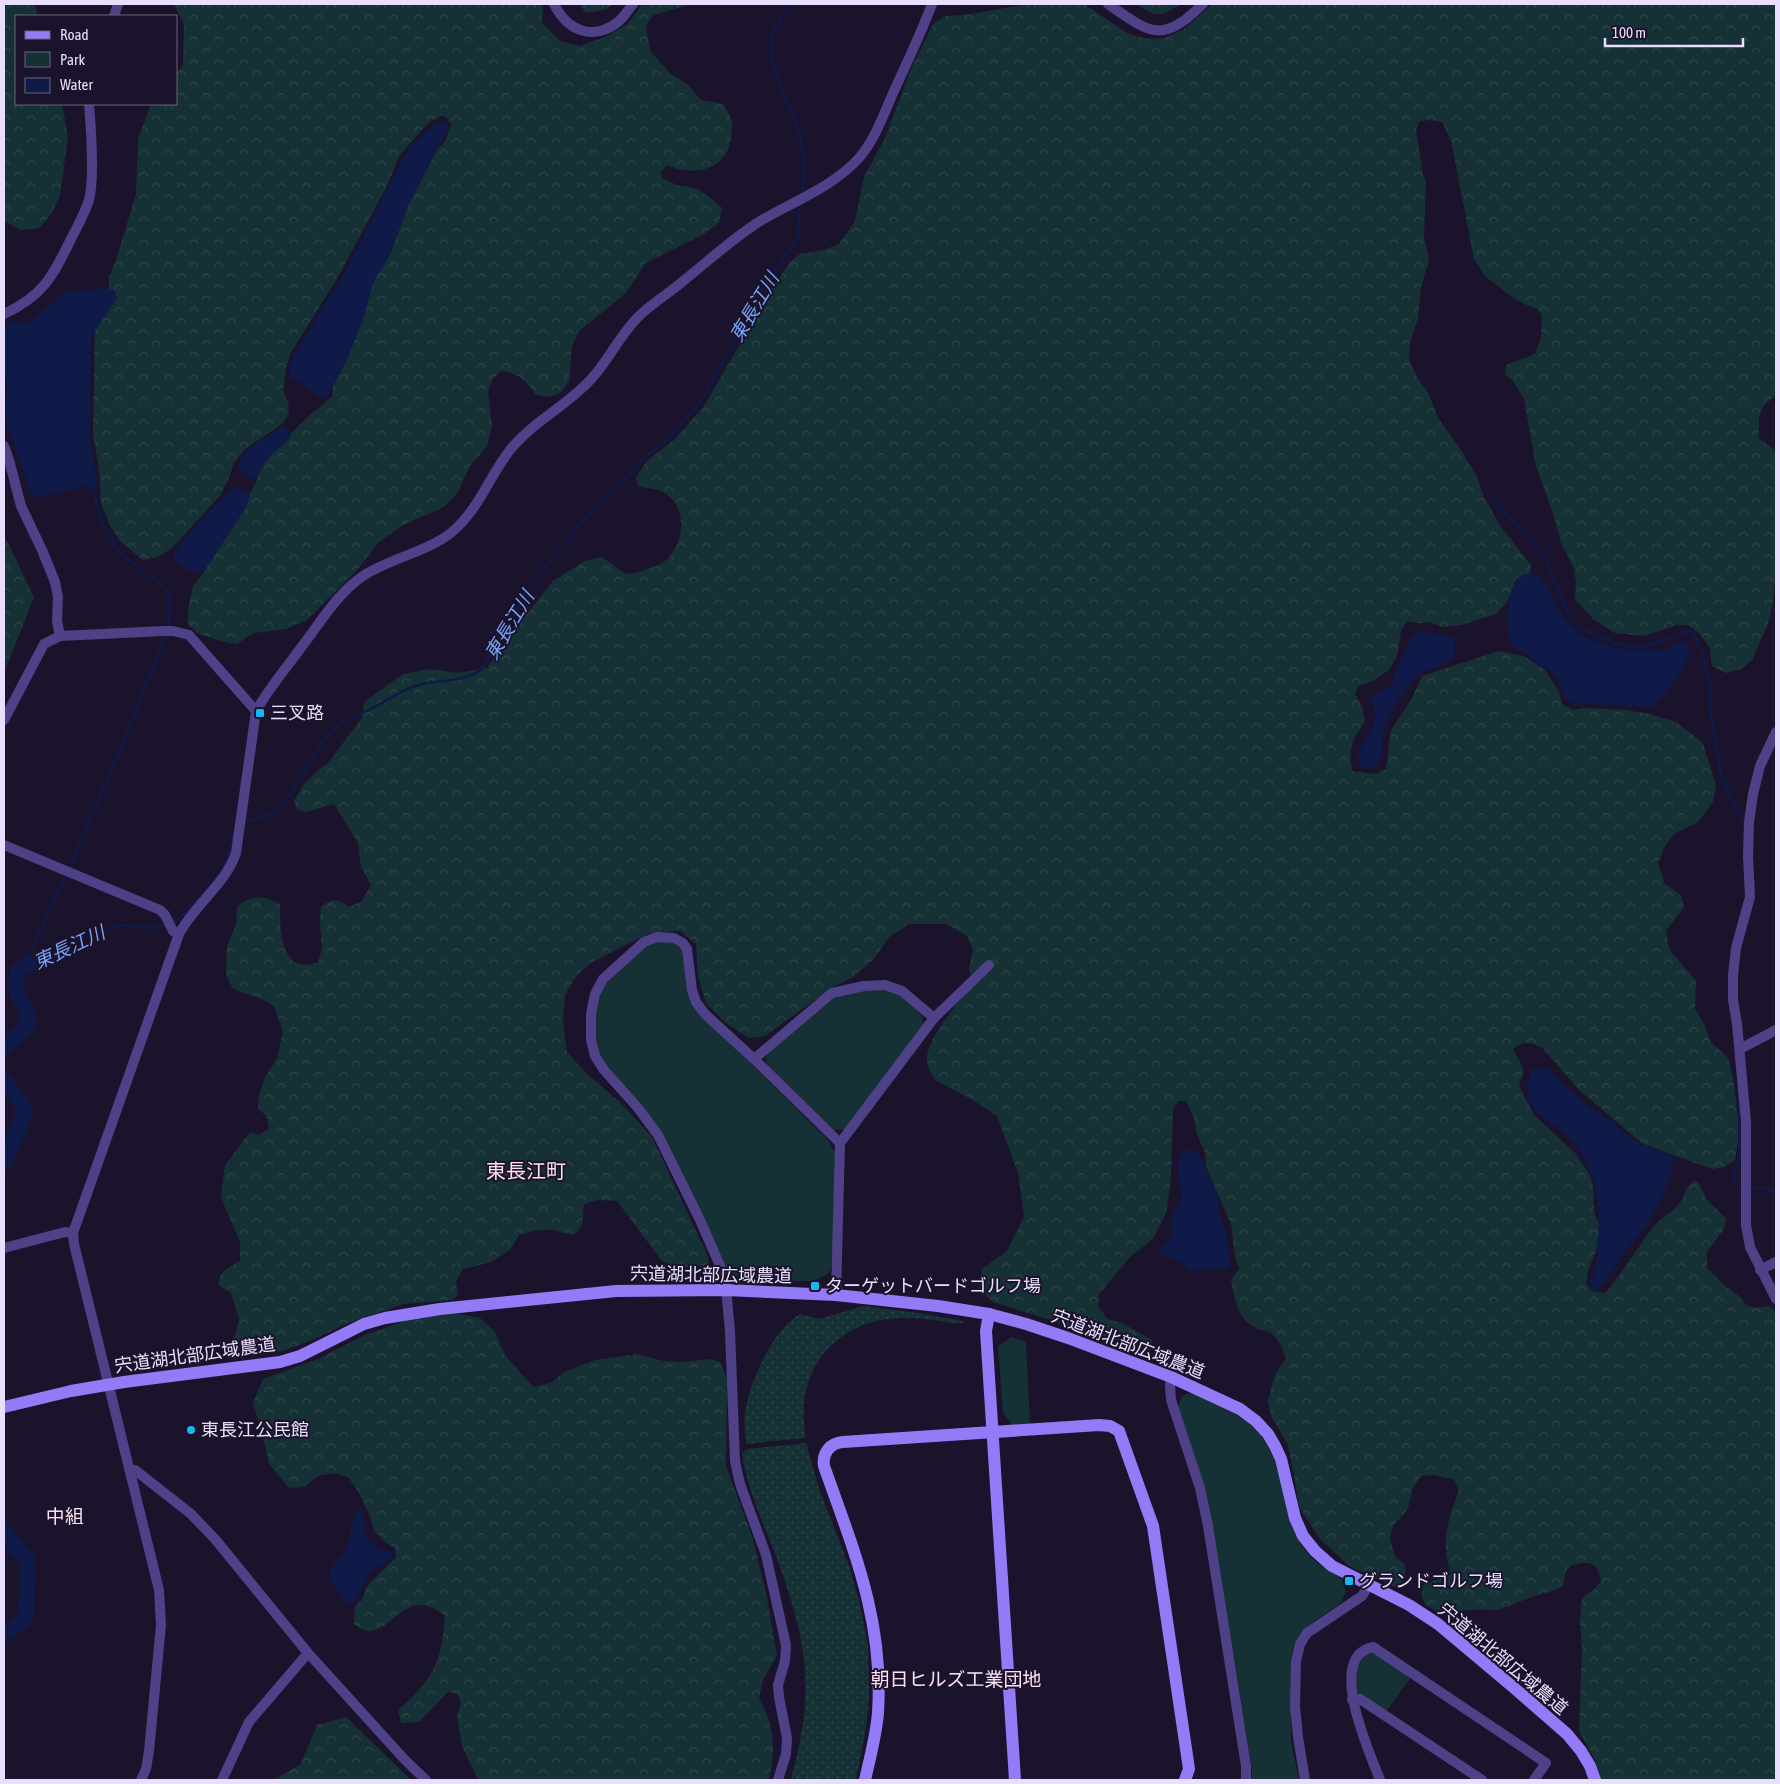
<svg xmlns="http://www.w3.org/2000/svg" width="1780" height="1784" viewBox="0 0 1780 1784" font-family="'Asap Condensed','Noto Sans JP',sans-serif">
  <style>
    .grass { fill: url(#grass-dots) }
    .forest { fill: url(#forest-crowns) }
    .green { fill: #163135 }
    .water { fill: #0f1a48 }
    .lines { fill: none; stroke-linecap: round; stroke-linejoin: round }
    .stream { stroke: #0f1a48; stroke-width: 2.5 }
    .river { stroke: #0f1a48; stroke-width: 16 }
    .street { stroke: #4f4187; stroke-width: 10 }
    .secondary { stroke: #937bf8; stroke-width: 12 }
    .poi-dot { fill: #16b8f2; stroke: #1b132b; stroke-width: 2 }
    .labels { text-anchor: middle; stroke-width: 4; stroke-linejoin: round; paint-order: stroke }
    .poi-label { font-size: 18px; fill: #e7dffd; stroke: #1b132b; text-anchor: start }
    .street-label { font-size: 18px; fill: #e7dffd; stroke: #1b132b }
    .water-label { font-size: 19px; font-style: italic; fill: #73a4f7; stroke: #1b132b }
    .neighbourhood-label { font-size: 19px; fill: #fde1ee; stroke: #1b132b }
    .quarter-label { font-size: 20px; fill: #fde1ee; stroke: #1b132b }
  </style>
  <defs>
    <pattern id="grass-dots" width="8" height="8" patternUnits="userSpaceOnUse" patternTransform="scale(1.25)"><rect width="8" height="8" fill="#163135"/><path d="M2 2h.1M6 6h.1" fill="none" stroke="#2d4549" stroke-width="1.8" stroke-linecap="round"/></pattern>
    <pattern id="forest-crowns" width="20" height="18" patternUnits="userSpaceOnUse" patternTransform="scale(1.25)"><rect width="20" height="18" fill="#163135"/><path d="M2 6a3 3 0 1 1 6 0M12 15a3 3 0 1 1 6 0" fill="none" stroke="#2d4549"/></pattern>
  </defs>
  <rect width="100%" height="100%" fill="#1b132b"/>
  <!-- grass -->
  <g class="grass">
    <path d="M864,1306l54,7 45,8v2c-7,1 -15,-1 -22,-2 -14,-2 -28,-4 -43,-3 -44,2 -82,28 -92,73 -4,16 -2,31 -1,47l-59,6c0,-10 -3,-22 -1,-31 5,-33 27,-82 55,-99l19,5z"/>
    <path d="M806,1443l13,46 31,79 10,37 8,41 1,50 -3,32 -10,52h-65c6,-25 13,-53 14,-79 3,-45 -9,-89 -24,-131 -13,-38 -33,-75 -39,-116l5,-5z"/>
  </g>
  <!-- forest -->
  <g class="forest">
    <polygon points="4,4 34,4 38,16 16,16 16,104 62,104 68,137 60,196 51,214 40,228 20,230 4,221"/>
    <path d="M174,4h369l-1,19 18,18 20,5 25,-9 23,-13 14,-20h51l-40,11 -7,11 4,25 20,22 18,12 13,15 23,4c2,6 7,12 8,18 1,5 -1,11 -1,16 -4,33 -38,39 -64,27l-6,7 1,6 15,7 21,4 9,6 15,13 -3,15 -15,11 -58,29 -21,31 -46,37 -7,15 -3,36 -9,11 -11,4 -13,-2c-11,-15 -15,-21 -35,-24l-9,9 -4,12 4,33 -5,21 -17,20 -12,26 -14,15 -41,18 -25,18 -20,26 -51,51 -21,9 -33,4 -16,11 -9,-1 -26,-8 -6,-3 -8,-8v-14l5,-24 9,-11 41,-69 13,-24 5,-16 22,-25 27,-26 22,-18 1,-18 40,-101 53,-118 19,-18 6,-18 -5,-7 -5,-1 -13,7 -29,33 -12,30 -49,91 -48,77 -4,16 -3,21 5,10 1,12 -7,11 -38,26 -10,13 -6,17 -9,17 -48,52 -13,8 -15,3 -23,-19 -9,-14 -10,-23 -2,-34 -6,-36 2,-112 8,-14 6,-23v-8l6,-14 21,-69 2,-55 13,-35h25v-31l7,-8 1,-40z"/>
    <polygon points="579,4 613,4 605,10 586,13"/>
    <path d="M1028,4h56l43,29 20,6 17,-1 20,-9 29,-25h563v389c-3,6 -7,7 -11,12 -8,7 -6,23 -6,33l17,13v117l-3,33 -5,23 -16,36 -11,9 -15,4 -14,-7 -2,-18 -10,-14 -12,-9h-11l-33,11 -29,-3 -22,-14 -18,-20 1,-16 -2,-15 -13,-25 -8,-30 -17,-47 -12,-67 -10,-17 -9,-8 1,-9 29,-11 6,-16 1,-23 -5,-6 -10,-4 -12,-6 -29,-22 -12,-18 -23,-119 -9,-18 -13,-2 -9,1 -4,8 7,46 3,6 -2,55 5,25 -8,26 -3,31 -8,25 -1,16 7,16 13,20 9,23 21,29 17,28 8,22 17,30 30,38 -1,9 -13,5 -10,23 -11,12 -35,11 -19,2 -12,-5 -11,1 -12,-2 -6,10 -4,25 -8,14 -16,11 -15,5 -3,8 7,13 3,14c-13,20 -17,26 -13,50l24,3 10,-5 5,-39 20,-30 11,-24 77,-25 25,5 21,14 14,22 3,12 11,6 11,-2 41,2 25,4 26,8 27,21 13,43 -3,16 -15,20 -23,11 -10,13 -7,17 7,21 16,11 3,12 -18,24 3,18 27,32 -1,28 9,15 6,17 18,17 5,19 5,41v24l-3,18 -11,7 -12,2 -69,-25 -65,-55 -35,-41 -12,-5 -11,1 -7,5c7,16 15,17 6,36l15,30 41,38 14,21 4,12 1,26 6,15 -4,24 -8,19 -2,14 6,7 13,2c19,-21 32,-46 50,-68 7,-8 17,-12 23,-20 9,-10 5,-16 17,-25l5,4c6,21 14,20 26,35l-2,10 -17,23v16l17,17 15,11 8,10 11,2 11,-2 7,7v467h-175l-6,-20 -16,-29 3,-82 -2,-28 2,-23 9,-6 10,-10c-2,-16 -8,-22 -24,-18 -5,1 -8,2 -10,6 -3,5 -3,11 -4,16 -12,7 -24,8 -37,13 -8,3 -17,8 -26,10 -8,2 -18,0 -27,1 -21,1 -58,8 -50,-25l24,-9 3,-6c-10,-28 -1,-53 9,-80l-6,-11 -20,-4 -12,1 -9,14 -4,19 -15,17 -3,12 5,18 10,9v12l-8,11 -48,-22 -29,-27 -21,-32 -5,-32 -6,-30 -17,-29 -3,-16 7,-25 11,-17c-3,-10 -8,-20 -17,-26 -5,-2 -11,-2 -15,-5 -17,-10 -20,-30 -23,-47l8,-11 -4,-13 -4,-32 -25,-57 -1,-15 -7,-15 -5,-21 -7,-15h-8l-5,8 -2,69 -5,35 -13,26 -23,18 -31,37 -1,13 10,12 16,5 28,16v9l-6,7 -36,-12 -37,-17 -80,-25 -14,-13 3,-20 25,-18 17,-34 -6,-44 -21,-57 -24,-16 -38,-20c-3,-5 -7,-12 -8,-18 -3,-21 32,-60 45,-77l-3,-16 4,-19 -6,-14 -21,-12h-37l-20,13 -16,23 -20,17 -20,10 -68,49 -16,2 -22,-14 -21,-21 -8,-27 -2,-32 -16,-13 -30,2 -58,29 -15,13 -12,20 -2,27 4,30 18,20 36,31 31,34 54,115 3,9 -3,5 -30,2 -14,-7 -45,-60 -18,-1 -15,4 -2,20 -5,9c-12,3 -14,-2 -25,-3 -11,-2 -22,2 -33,5l-8,14 -20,13 -28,7 -7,13 2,12 -5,6 -49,4 -56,19 -33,16 -32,12 -53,7v-10l5,-12 4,-17 -8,-26 -12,-7c-2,-14 10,-18 21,-25v-19l-19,-44 4,-33 25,-33 9,3 10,-6 -2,-12 -9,-9 1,-13 6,-18 12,-19 6,-27 -9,-25 -12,-7 -29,-10 -7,-14 1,-29 9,-21 1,-19c17,-11 25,-11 43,-2 -1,25 1,73 38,58l4,-13 -2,-28 1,-14c12,-9 17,-8 28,0l13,-6 9,-16 -10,-18 -3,-24 -24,-39 -28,8 -9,-3 -3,-8 10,-17 13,-13 10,-7 35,-46 2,-16 39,-28 27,-5 28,4 29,-5 20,-29 46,-58 32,-20 17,-4c5,3 19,14 22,16 7,2 16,-1 23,-4 5,-2 13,-3 17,-7 22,-18 25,-58 -3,-71 -7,-3 -16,-3 -23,-5l-2,-9 10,-15 30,-24 28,-32 67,-115 18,-28 11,-9 24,-4 15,-6 16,-23 9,-44 21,-39 27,-71 21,-43 12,-8 27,-2z"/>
    <path d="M1136,4h45c-20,13 -25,14 -45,0z"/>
    <polygon points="4,535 34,597 4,673"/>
    <path d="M454,1313l26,5 15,14 10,23 28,32 18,-4 13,-11 31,-12 43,-6 25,7 21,1 27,-3 9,3 7,16 -1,88 27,73 14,59 10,57 -14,25 -4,18c16,29 17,50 10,82h-291l-16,-34 -5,-29 4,-15 -4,-8 -9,-2 -29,30 -18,1 -3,-13c36,-31 43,-47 47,-94 -41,-34 -54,23 -81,14 -3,-1 -7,-4 -10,-6l1,-18 7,-6 5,-14 29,-29 -1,-9 -10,-6 -11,-12 -4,-14 -12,-25 -10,-14 -14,-4 -16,3 -13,11 -16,1 -20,-24 -6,-28 -10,-33 10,-24 55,-20 49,-25 44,-15z"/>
    <polygon points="346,1717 407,1776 410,1780 273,1780 301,1764 317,1725"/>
  </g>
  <!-- green -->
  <g class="green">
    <polygon points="671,940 681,947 685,955 689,988 735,1048 828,1140 835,1153 833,1262 828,1274 814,1281 797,1281 747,1279 733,1275 728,1270 688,1186 605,1064 599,1053 596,1040 595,1004 607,978 652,941"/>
    <polygon points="890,989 901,995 922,1015 924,1028 846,1129 833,1130 767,1065 766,1058 768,1052 832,998 859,991"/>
    <polygon points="1012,1337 1026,1342 1030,1424 1012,1425 1003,1412 998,1346"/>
    <path d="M1193,1393c54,25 75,32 89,95 4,20 8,40 20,58 6,9 15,17 25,23 4,3 9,5 13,9 3,3 4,9 6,14l-5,11 -31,21 -10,10 -5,9 -4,14v84l8,39h-48l1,-10 -18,-114 -56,-249 3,-8 4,-5z"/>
    <path d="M1370,1651h2l39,26 -25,35 -31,-21c1,-19 1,-26 15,-40z"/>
  </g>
  <!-- water -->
  <g class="water">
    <polygon points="440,121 447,123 448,129 409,204 390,255 373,283 365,314 347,360 328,396 321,398 290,376 288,367 325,303 342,278 409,147"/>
    <polygon points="107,288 115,291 117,298 91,337 90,441 97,479 96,486 88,490 86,486 40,498 31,493 7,425 5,414 7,384 4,375 4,324 11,321 26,324 37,317 64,292"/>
    <path d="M281,428h4l6,8c-6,9 -14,13 -21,20 -7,8 -9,17 -17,24l-15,-11c1,-19 28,-32 43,-41z"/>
    <path d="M237,488l8,2 5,6 -4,12 -39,59 -8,6c-8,-1 -24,-8 -25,-17 -1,-9 49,-58 58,-67z"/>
    <path d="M1525,574l14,1c11,11 14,27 23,40 16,25 53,36 81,35 6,0 14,1 19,0 10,-2 14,-11 25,-8 10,17 -22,51 -33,63l-5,2 -78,-4c-11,-6 -9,-21 -17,-29 -4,-3 -9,-5 -13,-8 -7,-4 -11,-11 -18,-14 -2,-2 -5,-2 -7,-3 -15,-10 -7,-56 0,-70z"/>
    <path d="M1421,631l32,6 2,8 -1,14 -38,17 -8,10 -19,29 -6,16 -1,24 -5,10 -5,3h-8l-6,-6c1,-29 28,-31 13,-63l1,-3 19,-10 4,-14 15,-32 5,-7z"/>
    <path d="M1543,1068l4,1 48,43 18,10 11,11 19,12 30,12c4,13 -18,55 -26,68 -6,9 -15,17 -22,27 -10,15 -16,28 -31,39l-3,-2c0,-11 5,-20 6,-30 2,-25 4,-59 -5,-83 -6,-16 -14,-30 -26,-42 -13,-11 -33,-19 -38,-36 -2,-8 1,-19 3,-27l2,-2z"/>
    <path d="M1192,1150l5,2 3,4 17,37 3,22 7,21 3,30 -3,3 -36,2 -11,-9 -19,-8 -3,-4 13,-11c1,-6 -1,-14 0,-20 2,-8 10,-12 10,-22 1,-15 -9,-32 2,-46z"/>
    <path d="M359,1507h2c4,9 3,16 4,25 2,11 15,19 25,19l3,4c-7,11 -10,7 -19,14 -9,8 -14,33 -24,35l-7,-4 -15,-23 3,-9 13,-16 6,-14 1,-13z"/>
  </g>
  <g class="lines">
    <!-- stream -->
    <g class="stream">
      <path d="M789,4c-5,9 -13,19 -16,31 -7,34 14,61 24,92 8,22 9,46 4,69"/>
      <polyline points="92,485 101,521 115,546 126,558 160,584 170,595 169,628"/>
      <polyline points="1487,492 1545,557 1568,613 1581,629 1615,643 1632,647 1646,647 1684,632 1693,631 1703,655 1710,686 1710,708 1722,778 1731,799 1745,824"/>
      <path d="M243,822c11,-4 27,-6 35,-14 25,-24 35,-63 62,-84 9,-6 21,-10 31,-15 17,-9 33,-21 52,-25 23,-5 36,-1 58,-14l43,-73 16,-23 52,-64 56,-55 14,-10 36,-39 63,-114 37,-56 2,-32"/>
      <polyline points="69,868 120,750 167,633"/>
      <path d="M173,922c12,-6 43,-42 50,-54 7,-12 10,-29 12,-42l3,-2"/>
      <polyline points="29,964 59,952 79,937 95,931 121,925 155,928 167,923"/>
      <polyline points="29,964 30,952 67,873"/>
      <polyline points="1739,1104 1740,1157 1732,1177 1736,1184 1743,1188"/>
      <polyline points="1749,1188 1767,1189 1776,1192"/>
    </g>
    <!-- river -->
    <g class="river">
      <path d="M4,1048l22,-21 3,-8c-6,-20 -17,-23 -11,-48l11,-7"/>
      <polyline points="4,1079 23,1106 24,1114 4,1164"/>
      <polyline points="4,1530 15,1546 26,1558 28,1567 26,1613 21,1623 4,1634"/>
    </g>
    <!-- street -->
    <g class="street">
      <path d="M554,4c13,26 38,38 64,18 6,-5 10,-12 15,-18"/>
      <path d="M1108,4c43,30 54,40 95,0"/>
      <polyline points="114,16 118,4"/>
      <path d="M4,314c39,-18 49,-38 67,-75 6,-12 14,-26 18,-39 6,-23 2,-72 0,-96"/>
      <polyline points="4,446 9,460 21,506 42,550 55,582 58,597 57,621 60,636"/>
      <polyline points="4,720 44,644 60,636 163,631 173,631 189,635 256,711"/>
      <polyline points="1776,732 1760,766 1753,794 1749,822 1748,856 1750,897 1736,948 1733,975 1733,1000 1737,1024 1746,1122 1746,1225 1750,1247 1776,1299"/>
      <polyline points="4,845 160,910 165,915 173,931 179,934"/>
      <polyline points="1740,1049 1776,1030"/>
      <polyline points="754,1059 832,993 864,986 885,985 902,991 934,1018"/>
      <polyline points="4,1248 65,1232 73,1233"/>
      <polyline points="1760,1270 1776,1262"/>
      <polyline points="836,1295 840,1143 934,1018 989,965"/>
      <polyline points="1171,1377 1170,1385 1171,1400 1200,1488 1208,1526 1246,1766 1246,1780"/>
      <polyline points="131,1471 135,1470 191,1514 215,1539 308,1653 405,1760 426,1780"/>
      <polyline points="1352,1700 1360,1699 1482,1780"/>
      <path d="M141,1780l5,-11 3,-18 12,-126 -2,-35 -85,-346 -1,-11 106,-299c16,-30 46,-49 57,-81l20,-142c13,-23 31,-44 47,-66 19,-25 36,-54 63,-71 26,-16 63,-23 86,-42 28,-24 36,-54 58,-82 23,-29 59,-45 83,-73 17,-19 27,-42 45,-60 13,-13 30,-23 44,-35 25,-20 49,-42 75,-59 34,-21 75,-35 102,-65 16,-18 25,-45 35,-67 13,-29 27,-57 38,-87"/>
      <polyline points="222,1780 249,1722 308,1653"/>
      <polyline points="778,1780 786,1754 787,1738 779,1697 778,1685 785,1661 786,1645 766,1555 740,1484 735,1461 730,1331 725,1277 700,1220 658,1135 638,1108 604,1070 595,1056 591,1040 591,1014 595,994 603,979 644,942 657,937 674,938 683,943 687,949 692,990 696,1002 705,1014 754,1059 840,1143"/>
      <polyline points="1305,1780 1298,1737 1295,1706 1296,1661 1300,1644 1307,1633 1362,1596 1369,1585"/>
      <path d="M1380,1780c-10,-27 -55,-123 -7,-133l173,116 -12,17"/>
    </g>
    <!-- secondary -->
    <g class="secondary">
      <polyline points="989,1314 986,1331 1015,1780"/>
      <polyline points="4,1407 71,1391 124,1382 280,1362 300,1356 364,1324 385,1318 440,1309 616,1291 726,1290 836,1295 938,1306 989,1314 1026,1324 1068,1338 1171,1377 1240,1409 1256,1421 1268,1434 1275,1446 1281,1459 1295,1518 1303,1536 1315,1551 1332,1566 1409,1605 1438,1624 1513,1687 1567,1734 1581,1751 1590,1766 1595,1780"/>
      <path d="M865,1780c5,-22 11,-44 13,-67 6,-92 -24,-162 -54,-247 -2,-13 6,-23 19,-24l256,-17 11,1 9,5 34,95 36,243 -4,11"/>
    </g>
  </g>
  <!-- markers -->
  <g class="poi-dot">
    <rect x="255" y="708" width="10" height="10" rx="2.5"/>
    <rect x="810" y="1281" width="10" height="10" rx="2.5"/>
    <circle cx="191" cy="1430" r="5"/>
    <rect x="1344" y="1576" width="10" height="10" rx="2.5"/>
  </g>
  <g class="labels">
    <!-- poi labels -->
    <g class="poi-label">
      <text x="270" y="719">三叉路</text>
      <text x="825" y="1292">ターゲットバードゴルフ場</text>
      <text x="201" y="1436">東長江公民館</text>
      <text x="1359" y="1587">グランドゴルフ場</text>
    </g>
    <!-- street labels -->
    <g class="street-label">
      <text transform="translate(711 1275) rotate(1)" y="6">宍道湖北部広域農道</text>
      <text transform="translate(1128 1344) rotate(21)" y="6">宍道湖北部広域農道</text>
      <text transform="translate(195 1355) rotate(-8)" y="6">宍道湖北部広域農道</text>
      <text transform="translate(1503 1659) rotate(40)" y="6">宍道湖北部広域農道</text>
    </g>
    <!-- water labels -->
    <g class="water-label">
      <text transform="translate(754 307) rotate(-59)" y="7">東長江川</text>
      <text transform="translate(509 625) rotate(-59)" y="7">東長江川</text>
      <text transform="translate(69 947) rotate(-25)" y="7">東長江川</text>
    </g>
    <!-- neighbourhood labels -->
    <g class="neighbourhood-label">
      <text x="65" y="1523">中組</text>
      <text x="956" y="1686">朝日ヒルズ工業団地</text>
    </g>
    <!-- quarter labels -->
    <g class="quarter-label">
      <text x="526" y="1178">東長江町</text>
    </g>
  </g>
  <!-- border -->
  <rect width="1780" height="1784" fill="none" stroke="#e7dffd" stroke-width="10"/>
  <!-- legend -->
  <rect x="15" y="15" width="162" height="90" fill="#1b132b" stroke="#6d657f"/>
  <rect x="25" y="31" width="25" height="8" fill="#937bf8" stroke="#6d657f"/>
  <text x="60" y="40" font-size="15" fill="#e7dffd">Road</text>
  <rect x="25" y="52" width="25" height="15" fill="#163135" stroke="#6d657f"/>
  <text x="60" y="65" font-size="15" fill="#e7dffd">Park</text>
  <rect x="25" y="78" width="25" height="15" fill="#0f1a48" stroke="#6d657f"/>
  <text x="60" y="90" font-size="15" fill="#e7dffd">Water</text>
  <!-- scale -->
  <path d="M1605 38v8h138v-8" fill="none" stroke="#e7dffd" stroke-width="2.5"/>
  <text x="1612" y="38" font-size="15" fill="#e7dffd" stroke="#1b132b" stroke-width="4" paint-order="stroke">100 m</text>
</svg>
